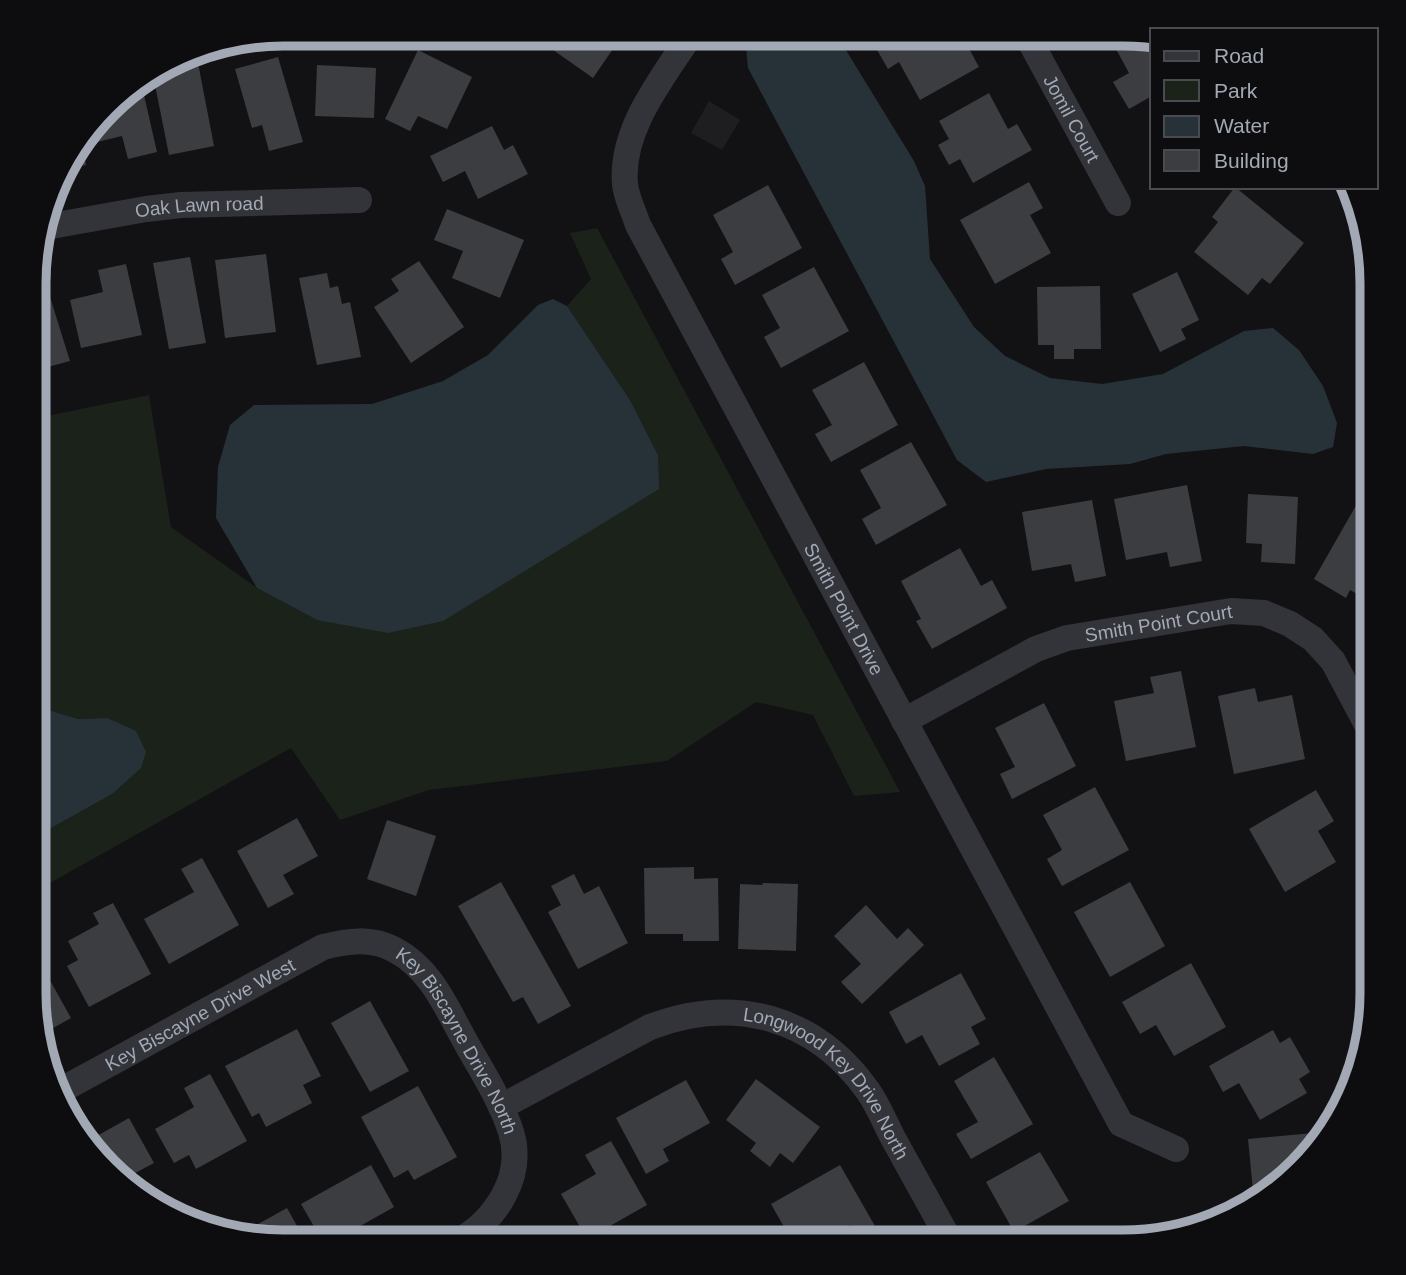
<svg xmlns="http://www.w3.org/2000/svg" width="1406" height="1275" viewBox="0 0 1406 1275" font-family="Helvetica,sans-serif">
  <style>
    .built { fill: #1e1e21 }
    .green { fill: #1a221a }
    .water { fill: #273238 }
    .building { fill: #3c3d41 }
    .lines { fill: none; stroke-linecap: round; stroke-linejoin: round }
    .minor { stroke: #323439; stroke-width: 26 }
    .labels { text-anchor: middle; stroke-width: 6; stroke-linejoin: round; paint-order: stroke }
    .street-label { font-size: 19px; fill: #a2a9b5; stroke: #0d0d0f }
    .rim { fill: none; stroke: #a2a9b5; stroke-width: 9 }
  </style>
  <rect width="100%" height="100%" fill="#121214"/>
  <!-- built -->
  <polygon class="built" points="709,101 740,120 722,150 691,133"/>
  <!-- green -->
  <polygon class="green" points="597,228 900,792 854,796 813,715 756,702 667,761 429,790 340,820 291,748 34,892 35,837 112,794 107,718 78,719 35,706 37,418 149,395 171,527 257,588 317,620 658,455 630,400 567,306 591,279 570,233"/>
  <!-- water -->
  <g class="water">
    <polygon points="754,34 836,34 914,161 925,186 930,259 974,327 1005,356 1050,378 1102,384 1163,374 1244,331 1273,328 1299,350 1323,386 1337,423 1333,447 1313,454 1244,446 1166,454 1130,464 1046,469 986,482 957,460 748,68 746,47"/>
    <polygon points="553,299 567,306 630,400 658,455 659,489 443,621 388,633 317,620 257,588 216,518 218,467 230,425 254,405 372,404 443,381 488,355 538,305"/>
    <polygon points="35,706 78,719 107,718 136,731 146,752 141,768 112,794 35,837"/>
  </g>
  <!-- building -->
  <g class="building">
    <polygon points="529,33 597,33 615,46 593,78"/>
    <polygon points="886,34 961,34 979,67 920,100 899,62 888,69 872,41"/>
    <polygon points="1117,34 1140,34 1152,37 1152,96 1129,109 1113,82 1129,73 1110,38"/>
    <polygon points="418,50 472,77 447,129 418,116 410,131 385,119"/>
    <polygon points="278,57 303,142 269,151 262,125 252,128 235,69"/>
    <polygon points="198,63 214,146 169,155 153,75 163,69"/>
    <polygon points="317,65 376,68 374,118 315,116"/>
    <polygon points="141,82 157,152 128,159 122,136 93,143 90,130 118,95"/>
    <polygon points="989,93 1008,129 1017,124 1032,150 973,183 960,159 949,165 938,145 949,139 939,121"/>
    <polygon points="492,126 504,150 513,145 528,174 478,199 465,171 443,182 430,156"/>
    <polygon points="81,140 86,165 62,170 66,158"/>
    <polygon points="1029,182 1043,208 1030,215 1051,253 995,284 960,220"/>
    <polygon points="768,185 802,248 735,285 721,259 733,252 713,215"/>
    <polygon points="1235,187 1304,243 1270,284 1262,278 1248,295 1194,252 1218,222 1212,217"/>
    <polygon points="447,209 524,240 500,298 452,278 463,251 434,240"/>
    <polygon points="266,254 276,332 225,338 215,260"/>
    <polygon points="190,257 206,343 169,349 153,263"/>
    <polygon points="419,261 464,327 411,363 374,307 399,291 391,279"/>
    <polygon points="126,264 142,335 81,348 70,300 103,292 98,270"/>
    <polygon points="814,267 849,331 781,368 764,337 780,328 762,295"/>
    <polygon points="1177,272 1199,320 1181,329 1186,339 1160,352 1132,294"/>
    <polygon points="327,273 330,288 338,286 342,304 350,302 361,357 317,365 299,278"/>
    <polygon points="45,281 70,361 37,370 38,283"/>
    <polygon points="1100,286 1101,349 1074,349 1074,359 1054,359 1054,345 1038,345 1037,287"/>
    <polygon points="864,362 898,425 831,462 815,434 832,425 812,390"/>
    <polygon points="911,442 947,505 876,545 862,519 881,508 860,470"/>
    <polygon points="1187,485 1202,561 1170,567 1167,552 1126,560 1114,499"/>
    <polygon points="1248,494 1298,497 1295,564 1261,562 1262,544 1246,543"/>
    <polygon points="1092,500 1106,576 1075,582 1071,564 1032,571 1022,512"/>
    <polygon points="1358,502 1372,511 1372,602 1350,590 1346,598 1314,579"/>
    <polygon points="960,548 981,586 992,580 1007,608 932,649 916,621 921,619 901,581"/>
    <polygon points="1181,671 1196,747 1126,761 1114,701 1154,693 1150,677"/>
    <polygon points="1255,688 1258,702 1292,695 1305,759 1234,774 1218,696"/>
    <polygon points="1044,703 1076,766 1012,799 1000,774 1015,767 995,728"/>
    <polygon points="1095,787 1129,850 1062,886 1047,859 1062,850 1043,815"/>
    <polygon points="1316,790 1334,821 1318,831 1336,862 1285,892 1249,829"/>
    <polygon points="297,818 318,856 283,875 294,894 268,908 237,851"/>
    <polygon points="387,820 436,836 416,896 367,879"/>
    <polygon points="202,858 239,925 169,964 144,919 194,892 181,869"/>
    <polygon points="694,867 694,879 718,878 719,941 683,941 683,934 645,934 644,868"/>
    <polygon points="574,874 584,894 599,886 628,943 578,969 548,912 561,905 551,886"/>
    <polygon points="501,882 571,1006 538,1024 523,997 513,1002 458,906"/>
    <polygon points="1130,882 1165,946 1110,977 1074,912"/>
    <polygon points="763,883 798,884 796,951 738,949 740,884 762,885"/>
    <polygon points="113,903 151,974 89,1007 67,966 78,960 68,941 99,924 93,913"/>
    <polygon points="866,905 897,939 908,928 924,945 862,1004 841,982 861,964 834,936"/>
    <polygon points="37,957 71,1018 46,1032 34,1009 34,958"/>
    <polygon points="1191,963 1226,1027 1174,1056 1156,1025 1140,1034 1122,1002"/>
    <polygon points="961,973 986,1019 971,1027 980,1044 939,1066 922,1035 906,1044 889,1012"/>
    <polygon points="370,1001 409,1071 370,1092 331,1023"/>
    <polygon points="297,1029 321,1076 303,1085 312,1103 266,1127 259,1113 252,1117 225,1066"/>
    <polygon points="1273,1030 1280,1043 1290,1037 1310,1072 1299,1079 1307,1093 1260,1120 1239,1083 1223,1092 1209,1066"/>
    <polygon points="994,1057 1033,1124 971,1159 956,1134 978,1122 954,1081"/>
    <polygon points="210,1074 247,1141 196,1169 189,1155 174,1163 155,1129 194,1107 184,1088"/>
    <polygon points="756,1079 820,1127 793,1163 780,1153 770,1167 750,1151 756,1143 726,1120"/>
    <polygon points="686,1080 710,1123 663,1149 669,1161 646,1174 616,1118"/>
    <polygon points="418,1086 457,1157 414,1180 408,1170 394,1178 361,1117"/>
    <polygon points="129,1118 154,1163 124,1179 95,1157 86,1142"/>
    <polygon points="1313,1133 1315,1145 1288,1180 1254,1201 1248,1139"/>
    <polygon points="611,1141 647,1205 587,1239 561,1194 596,1174 585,1155"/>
    <polygon points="1040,1152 1069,1201 1014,1232 986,1182"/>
    <polygon points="371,1165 394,1207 332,1242 323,1242 301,1204"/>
    <polygon points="840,1165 875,1226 856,1236 850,1225 821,1241 792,1241 771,1204"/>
    <polygon points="1226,1203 1236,1212 1219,1223 1205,1226"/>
    <polygon points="287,1208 306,1242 282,1242 242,1233"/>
  </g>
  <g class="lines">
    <!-- minor -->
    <g class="minor">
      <path id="s1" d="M691,34c-28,44 -71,95 -66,150 1,13 9,28 13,41l483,899 55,25"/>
      <path id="s2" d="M1026,34l92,169"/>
      <path id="s3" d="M40,228l106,-19 35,-4 178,-5"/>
      <path id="s4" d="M904,721l132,-72 31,-11 164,-27 33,2 26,11 23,15 20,22 40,75"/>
      <path id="s5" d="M56,1093l267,-146c24,-6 48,-10 72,3 36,19 51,57 70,91 16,29 36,59 46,91 14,45 -16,89 -54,110"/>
      <path id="s6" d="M501,1107l149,-80c84,-32 165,-11 218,64 10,14 17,32 25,47 19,34 38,69 57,103"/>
    </g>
  </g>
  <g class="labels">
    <!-- street labels -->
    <g class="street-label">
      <text dy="7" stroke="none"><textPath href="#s2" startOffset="96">Jomil Court</textPath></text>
      <text dy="7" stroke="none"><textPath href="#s3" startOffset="161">Oak Lawn road</textPath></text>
      <text dy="7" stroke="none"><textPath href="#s1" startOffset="646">Smith Point Drive</textPath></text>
      <text dy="7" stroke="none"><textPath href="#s4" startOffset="276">Smith Point Court</textPath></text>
      <text dy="7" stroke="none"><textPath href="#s5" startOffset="164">Key Biscayne Drive West</textPath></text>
      <text dy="7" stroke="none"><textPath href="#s5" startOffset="490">Key Biscayne Drive North</textPath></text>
      <text dy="7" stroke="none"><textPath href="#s6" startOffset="378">Longwood Key Drive North</textPath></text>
    </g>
  </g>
  <!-- crop -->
  <path d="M0 0H1406V1275H0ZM283 46H1123A237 237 0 0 1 1360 283V993A237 237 0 0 1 1123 1230H283A237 237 0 0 1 46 993V283A237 237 0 0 1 283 46Z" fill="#0d0d0f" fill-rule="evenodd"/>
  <path class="rim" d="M283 46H1123A237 237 0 0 1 1360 283V993A237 237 0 0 1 1123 1230H283A237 237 0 0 1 46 993V283A237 237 0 0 1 283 46Z"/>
  <!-- legend -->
  <rect x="1150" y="28" width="228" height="161" fill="#0d0d0f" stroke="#494b51" stroke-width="2"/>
  <rect x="1164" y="51" width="35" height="10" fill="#323439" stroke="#494b51" stroke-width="2"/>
  <text x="1214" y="63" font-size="21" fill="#a2a9b5">Road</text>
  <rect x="1164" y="80" width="35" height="21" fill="#1a221a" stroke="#494b51" stroke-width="2"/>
  <text x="1214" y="98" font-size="21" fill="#a2a9b5">Park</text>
  <rect x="1164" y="116" width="35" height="21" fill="#273238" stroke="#494b51" stroke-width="2"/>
  <text x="1214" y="133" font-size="21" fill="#a2a9b5">Water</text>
  <rect x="1164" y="150" width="35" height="21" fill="#3c3d41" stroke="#494b51" stroke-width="2"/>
  <text x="1214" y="168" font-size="21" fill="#a2a9b5">Building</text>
</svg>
